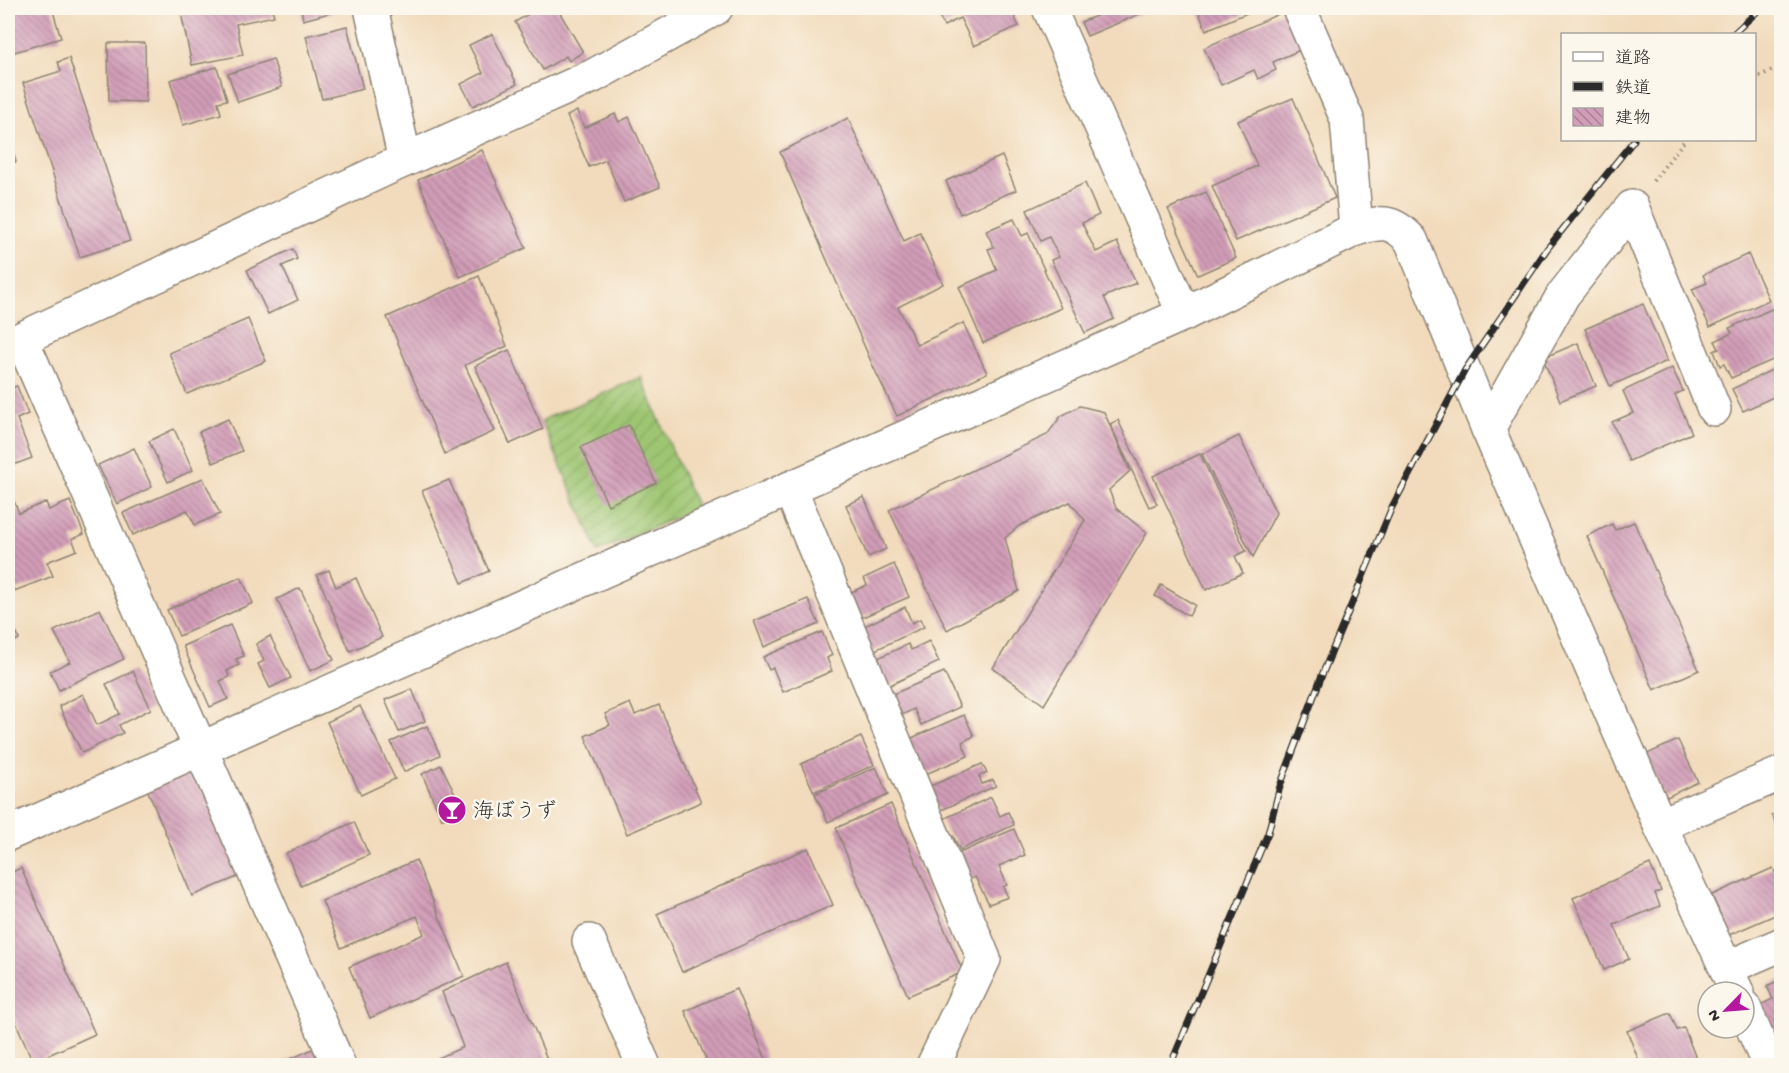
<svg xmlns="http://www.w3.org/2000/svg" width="1789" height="1073" viewBox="0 0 1789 1073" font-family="'Gochi Hand','Klee One',sans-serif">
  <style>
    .garden { fill: url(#garden-furrows); stroke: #64784e; stroke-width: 1.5 }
    .building { fill: url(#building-back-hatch) }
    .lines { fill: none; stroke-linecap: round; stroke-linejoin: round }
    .minor-casing { stroke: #8e8374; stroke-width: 36 }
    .path { stroke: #8e8374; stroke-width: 4; stroke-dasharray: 1.5 4.5; stroke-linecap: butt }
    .minor { stroke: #fff; stroke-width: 33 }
    .rail-casing { stroke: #2b2b2b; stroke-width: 7 }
    .rail { stroke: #fbf7ec; stroke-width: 4.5; stroke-dasharray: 14; stroke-linecap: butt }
    .labels { text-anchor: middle; stroke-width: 5; stroke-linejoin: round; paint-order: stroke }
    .poi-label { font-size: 21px; fill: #2b2b2b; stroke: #fbf7ec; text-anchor: start }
  </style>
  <defs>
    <pattern id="garden-furrows" width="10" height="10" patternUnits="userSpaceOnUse" patternTransform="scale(1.5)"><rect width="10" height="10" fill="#9ec672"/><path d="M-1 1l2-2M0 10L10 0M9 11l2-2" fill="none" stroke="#88aa63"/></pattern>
    <pattern id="building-back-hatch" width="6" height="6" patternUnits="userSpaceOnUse" patternTransform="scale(1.5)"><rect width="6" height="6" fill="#d29db8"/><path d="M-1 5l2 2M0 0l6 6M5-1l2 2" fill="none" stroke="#ab8096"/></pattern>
  </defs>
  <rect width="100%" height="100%" fill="#fbf7ec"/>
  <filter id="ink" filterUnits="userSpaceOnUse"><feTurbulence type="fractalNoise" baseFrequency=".0167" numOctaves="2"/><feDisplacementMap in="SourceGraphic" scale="12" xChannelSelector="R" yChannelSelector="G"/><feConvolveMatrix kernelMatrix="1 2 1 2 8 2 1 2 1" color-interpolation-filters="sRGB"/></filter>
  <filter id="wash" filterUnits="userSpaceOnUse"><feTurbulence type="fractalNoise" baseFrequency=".008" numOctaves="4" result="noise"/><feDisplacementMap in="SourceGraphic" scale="24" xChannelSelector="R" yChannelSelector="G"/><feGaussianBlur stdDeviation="1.35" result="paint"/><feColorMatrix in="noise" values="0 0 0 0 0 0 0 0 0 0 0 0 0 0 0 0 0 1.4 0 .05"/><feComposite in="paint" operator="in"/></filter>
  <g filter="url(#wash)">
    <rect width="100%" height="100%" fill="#f2dbbc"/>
    <!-- garden -->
    <polygon class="garden" points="641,377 697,508 598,552 542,422 547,418"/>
    <g id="blocks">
      <!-- building -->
      <g class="building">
        <polygon points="8,8 52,8 61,38 8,54"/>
        <polygon points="180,8 272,8 274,16 236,24 243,55 192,65"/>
        <polygon points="301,8 340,8 341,10 303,20"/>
        <polygon points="532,8 557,8 583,52 569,61 566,56 543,70 515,22 534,11"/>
        <polygon points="935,8 1010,8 1019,26 974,46 960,18 944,26"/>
        <polygon points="1116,8 1154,8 1087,36 1081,22"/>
        <polygon points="1197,8 1259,8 1206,30"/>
        <polygon points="1285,11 1302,49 1273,62 1276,70 1258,79 1254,70 1221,85 1204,48"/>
        <polygon points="347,26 363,89 322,99 306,36"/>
        <polygon points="492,34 517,84 473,106 461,84 483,73 469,45"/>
        <polygon points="108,43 145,43 146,102 109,101"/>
        <polygon points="69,58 130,241 80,257 23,83 61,71 58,62"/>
        <polygon points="273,59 282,87 238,102 228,74"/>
        <polygon points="217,67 227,100 218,102 221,114 183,125 170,80"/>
        <polygon points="1293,98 1335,198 1236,241 1212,186 1257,166 1238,121"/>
        <polygon points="577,111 584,128 615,114 619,122 629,117 660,187 624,202 606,160 589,167 567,116"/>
        <polygon points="848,118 904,241 920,233 943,284 898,307 917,345 963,323 987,373 897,416 873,366 780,152"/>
        <polygon points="8,135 16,162 8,165"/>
        <polygon points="482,150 526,248 460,277 418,180"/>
        <polygon points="1002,156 1016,190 960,214 946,181"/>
        <polygon points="1085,183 1099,215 1082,223 1096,252 1117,242 1136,283 1104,297 1114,319 1085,333 1051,260 1059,257 1049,237 1041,241 1027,210"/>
        <polygon points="1206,192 1236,258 1198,275 1168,209"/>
        <polygon points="1014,219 1022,236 1028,233 1061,308 983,343 959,287 997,270 988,249 994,247 986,231"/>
        <polygon points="293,249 297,259 282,266 298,300 268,314 247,270"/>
        <polygon points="1748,254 1769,300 1710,327 1692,289 1707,283 1703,275"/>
        <polygon points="479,276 507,346 465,365 495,431 445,454 387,317"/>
        <polygon points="1643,304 1667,361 1610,386 1585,329"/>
        <polygon points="1776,307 1782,320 1782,356 1731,378 1724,364 1720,366 1714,351 1719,349 1715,341 1732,333 1729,328"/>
        <polygon points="248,319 266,361 187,394 169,353"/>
        <polygon points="1578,343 1596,386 1560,401 1543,358"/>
        <polygon points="509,350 543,429 510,444 475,366"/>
        <polygon points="1782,365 1782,393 1743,411 1732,389"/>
        <polygon points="1672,368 1683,391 1675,395 1692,433 1629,461 1612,422 1633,413 1623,391"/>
        <polygon points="17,386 28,414 17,419 32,458 8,467 8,412 9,411 8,389"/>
        <polygon points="1080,406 1104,412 1130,471 1109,490 1116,508 1147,533 1044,705 993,668 1085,520 1070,502 1019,526 1005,538 1019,591 947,630 889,510 1047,435 1061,416"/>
        <polygon points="228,419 242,451 213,463 199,432"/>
        <polygon points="1118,420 1157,504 1149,507 1110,424"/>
        <polygon points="629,425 656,483 608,505 581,447"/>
        <polygon points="174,429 193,470 168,482 149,441"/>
        <polygon points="1239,436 1276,513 1253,557 1202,454"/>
        <polygon points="134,448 152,487 117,504 98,465"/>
        <polygon points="1200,454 1246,551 1235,556 1243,573 1206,590 1153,476"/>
        <polygon points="203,478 220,514 195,525 187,510 133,535 123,513"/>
        <polygon points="449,480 489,571 462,583 422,491"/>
        <polygon points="864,497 886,549 868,557 846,505"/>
        <polygon points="13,499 19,513 46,502 49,510 70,501 84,534 72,539 77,550 47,562 53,576 14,591 8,574 8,501"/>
        <polygon points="1634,522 1699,670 1654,690 1587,536 1612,524 1615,530"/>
        <polygon points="894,564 909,597 856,620 845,595 867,585 864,578"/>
        <polygon points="329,570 336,587 356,578 382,637 350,651 317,575"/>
        <polygon points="241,577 253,603 179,636 167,610"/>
        <polygon points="1161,585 1195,605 1189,616 1155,596"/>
        <polygon points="300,588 334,660 310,671 277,599"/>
        <polygon points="808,599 819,624 764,647 754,621"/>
        <polygon points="905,607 912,623 920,619 924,627 871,652 860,628"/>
        <polygon points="100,609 124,659 59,690 50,671 70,662 54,631"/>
        <polygon points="8,614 19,639 8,645"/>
        <polygon points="230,625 244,656 236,659 239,665 227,671 229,677 220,681 228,699 210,707 183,646"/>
        <polygon points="822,632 832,655 827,658 832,671 783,692 773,668 769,670 763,657"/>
        <polygon points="270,636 291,678 270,688 258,664 264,661 256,644"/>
        <polygon points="929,641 939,662 888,686 876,659 908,644 911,650"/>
        <polygon points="133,671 151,709 119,725 123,733 82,753 59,706 83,694 97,725 120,714 106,684"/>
        <polygon points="944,672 960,707 921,725 914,709 900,716 891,695"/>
        <polygon points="412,689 425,721 399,732 385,700"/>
        <polygon points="630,703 635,715 659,705 701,802 627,834 585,736 610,725 605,714"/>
        <polygon points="360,706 395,779 361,795 327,722"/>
        <polygon points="964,715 974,736 962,742 968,756 921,776 905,741"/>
        <polygon points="427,726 440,755 404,772 391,742"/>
        <polygon points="861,737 874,765 814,792 801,764"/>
        <polygon points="1678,740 1698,782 1665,798 1645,755"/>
        <polygon points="982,764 987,773 979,776 982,784 993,780 996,786 939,811 928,787"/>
        <polygon points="201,765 247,873 192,896 147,789"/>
        <polygon points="441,765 463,810 442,819 422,774"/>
        <polygon points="876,767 888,795 828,822 815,794"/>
        <polygon points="991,797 1000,816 1008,812 1014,825 960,850 953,836 950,837 941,820"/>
        <polygon points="891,804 963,972 908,996 862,893 836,828"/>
        <polygon points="1782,811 1782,837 1772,815"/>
        <polygon points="354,822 369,855 301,886 286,853"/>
        <polygon points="1014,829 1025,855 999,866 1007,885 1003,887 1008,897 989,904 975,877 966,881 955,855"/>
        <polygon points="808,848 833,905 682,972 657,914"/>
        <polygon points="416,860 464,976 370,1018 349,967 424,934 417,916 341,948 322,901"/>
        <polygon points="1650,864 1661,891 1655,893 1660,906 1614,925 1629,959 1604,970 1573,898"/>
        <polygon points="21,868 95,1034 33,1062 8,1004 8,874"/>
        <polygon points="1773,868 1782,887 1782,912 1729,935 1712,895"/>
        <polygon points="506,962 550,1066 442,1066 438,1058 463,1047 442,992"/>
        <polygon points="1782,979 1782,1050 1779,1051 1758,1006 1773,999 1767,986"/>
        <polygon points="736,989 769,1066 709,1066 685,1011"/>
        <polygon points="1670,1013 1677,1030 1684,1028 1699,1066 1641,1066 1627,1031"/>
        <polygon points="319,1046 328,1066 275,1066"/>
      </g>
    </g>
  </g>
  <g filter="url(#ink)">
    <use href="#blocks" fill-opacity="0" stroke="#8e8374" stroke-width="1.5"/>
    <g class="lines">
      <!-- minor casing -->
      <g class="minor-casing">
        <g id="minor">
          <polyline points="371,8 405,160"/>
          <polyline points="1049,8 1184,314"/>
          <polyline points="1299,8 1347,119 1356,229"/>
          <polyline points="22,340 339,1066"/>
          <polyline points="8,345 394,165 593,76 716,8"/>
          <polyline points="1488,429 1563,295 1632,207 1714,409"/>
          <polyline points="790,488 984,959 933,1066"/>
          <polyline points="1660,825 1782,773"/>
          <path d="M8,834l1176,-520 172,-85c26,-8 36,-9 55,11l77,189 172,396 77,167"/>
          <polyline points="589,941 644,1066"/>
          <polyline points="1727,968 1782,944"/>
          <polyline points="1744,1007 1769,1066"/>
        </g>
      </g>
      <!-- path -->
      <g class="path">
        <polyline points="1754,79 1782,65"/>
        <polyline points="1653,181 1685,140"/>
      </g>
      <!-- minor -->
      <use href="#minor" class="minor"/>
      <!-- rail casing -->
      <g class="rail-casing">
        <g id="rail">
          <polyline points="1733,34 1761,8"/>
          <polyline points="1170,1066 1268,833 1280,786 1322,675 1392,507 1465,370 1547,249 1634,140"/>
        </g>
      </g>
      <!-- rail -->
      <use href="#rail" class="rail"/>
    </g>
  </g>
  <!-- icons -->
  <defs>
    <g id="bar-disc" transform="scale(1.5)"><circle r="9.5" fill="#b5179e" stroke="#fbf7ec"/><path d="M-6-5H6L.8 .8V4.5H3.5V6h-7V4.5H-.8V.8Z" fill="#fff"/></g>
  </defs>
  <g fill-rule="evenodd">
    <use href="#bar-disc" x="452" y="810"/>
  </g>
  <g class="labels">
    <!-- poi labels -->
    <g class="poi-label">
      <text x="473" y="817">海ぼうず</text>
    </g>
  </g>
  <!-- margin -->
  <rect width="1789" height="1073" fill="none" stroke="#fbf7ec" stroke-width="30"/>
  <!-- legend -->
  <rect x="1561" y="33" width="195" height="108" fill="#fbf7ec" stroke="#a8a59f" stroke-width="1.5"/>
  <rect x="1573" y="52" width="30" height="9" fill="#ffffff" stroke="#a8a59f" stroke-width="1.5"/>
  <text x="1615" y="63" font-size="18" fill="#2b2b2b">道路</text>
  <rect x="1573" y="82" width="30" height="9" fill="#2b2b2b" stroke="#a8a59f" stroke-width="1.5"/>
  <text x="1615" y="93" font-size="18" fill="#2b2b2b">鉄道</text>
  <rect x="1573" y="108" width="30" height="18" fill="url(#building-back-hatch)" stroke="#a8a59f" stroke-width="1.5"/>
  <text x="1615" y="123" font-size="18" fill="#2b2b2b">建物</text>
  <!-- north arrow -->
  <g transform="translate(1726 1010) rotate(245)"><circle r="28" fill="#fbf7ec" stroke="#a8a59f" stroke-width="1.5"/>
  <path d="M0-4.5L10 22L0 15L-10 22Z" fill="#b5179e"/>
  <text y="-9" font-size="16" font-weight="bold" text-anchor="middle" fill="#2b2b2b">N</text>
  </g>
</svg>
